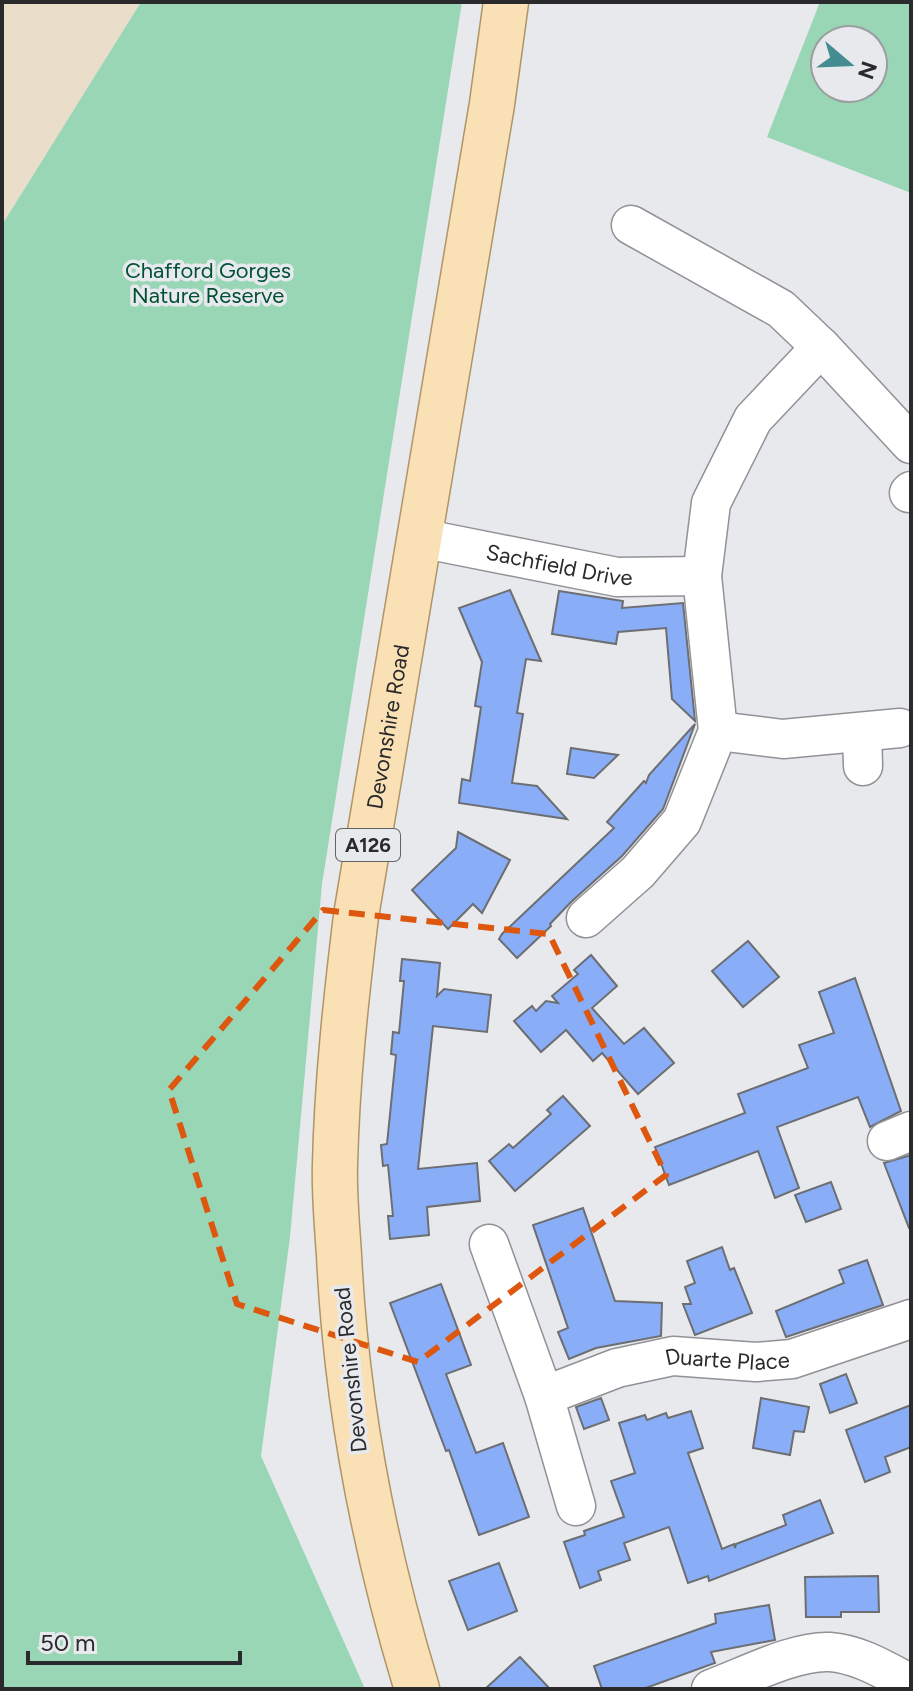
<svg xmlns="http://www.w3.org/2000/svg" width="913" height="1691" viewBox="0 0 913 1691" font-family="Figtree,sans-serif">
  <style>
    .industrial { fill: #eaddc9 }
    .green { fill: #98d6b5; fill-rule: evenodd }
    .building { fill: #89aef7; stroke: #6c6e71; stroke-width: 2 }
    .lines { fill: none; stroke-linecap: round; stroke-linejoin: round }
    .minor-casing { stroke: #909295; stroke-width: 41 }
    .major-casing { stroke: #af9465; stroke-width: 47 }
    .minor { stroke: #fff; stroke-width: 38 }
    .major { stroke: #fae1b5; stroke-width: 44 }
    .marked { fill: none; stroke: #de570e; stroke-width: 6; stroke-dasharray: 16 10; stroke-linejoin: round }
    .labels { text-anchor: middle; stroke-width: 7; stroke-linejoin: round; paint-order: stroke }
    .shield { fill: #e7e9ed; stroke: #636366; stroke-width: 2 }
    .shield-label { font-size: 20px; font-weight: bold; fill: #2a2a2c }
    .park-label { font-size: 22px; fill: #005133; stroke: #e7e9ed }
    .street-label { font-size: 22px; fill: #2a2a2c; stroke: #e7e9ed }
  </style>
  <rect width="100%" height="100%" fill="#e7e9ed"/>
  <!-- industrial -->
  <polygon class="industrial" points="2,2 141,2 2,225"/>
  <!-- green -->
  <g class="green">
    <polygon points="141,2 462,2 322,884 290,1237 261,1456 365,1689 2,1689 2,225"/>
    <path d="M820,2h91v191l-144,-56zM825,40h48v48h-48z"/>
  </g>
  <!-- building -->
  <g class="building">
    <polygon points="510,590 541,661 526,659 517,713 523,714 512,783 537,786 567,819 459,803 462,779 470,781 481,707 475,706 482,662 459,608"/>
    <polygon points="559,591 623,601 622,608 683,603 695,721 672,699 666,628 618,632 616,644 552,634"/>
    <polygon points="695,724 663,809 622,856 571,902 550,924 551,926 517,958 499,939 502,934 614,828 607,822 644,781 646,783 649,775"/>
    <polygon points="571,748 618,755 594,778 567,774"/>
    <polygon points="458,832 510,860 482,913 473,904 448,929 412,890 456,848"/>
    <polygon points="748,941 779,977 743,1007 712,971"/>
    <polygon points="591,955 617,986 592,1008 624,1044 644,1028 674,1063 638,1094 602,1053 593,1061 566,1030 541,1052 514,1021 532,1006 536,1011 546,1001 558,1003 552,996 578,974 574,970"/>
    <polygon points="402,959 440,963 437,996 444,989 491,995 487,1032 433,1026 418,1169 477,1163 480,1201 427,1207 429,1235 390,1239 388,1216 393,1216 388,1165 383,1166 381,1145 387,1144 396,1055 391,1054 393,1032 399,1033 404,981 400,981"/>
    <polygon points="855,978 901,1111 870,1127 858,1097 777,1127 799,1188 775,1198 758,1151 669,1185 655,1147 745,1113 738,1094 808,1068 799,1045 834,1033 819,992"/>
    <polygon points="563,1096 590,1126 515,1191 489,1161 509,1144 513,1148 551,1114 547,1110"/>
    <polygon points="911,1155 911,1228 909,1228 884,1163"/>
    <polygon points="831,1182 841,1209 806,1222 795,1195"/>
    <polygon points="583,1208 615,1301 662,1303 661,1336 596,1348 569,1359 558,1332 568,1328 533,1225"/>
    <polygon points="722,1247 730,1270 734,1268 752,1313 695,1335 683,1304 691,1304 685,1287 695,1283 687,1261"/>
    <polygon points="867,1260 883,1305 786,1337 776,1311 844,1283 839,1270"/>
    <polygon points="441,1284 471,1365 446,1374 476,1453 503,1443 529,1517 479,1535 449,1450 446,1451 390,1303"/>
    <polygon points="846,1374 857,1403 830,1413 820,1384"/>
    <polygon points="601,1398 609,1420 584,1429 576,1407"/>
    <polygon points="761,1398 809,1407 804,1432 794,1431 790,1455 753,1448"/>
    <polygon points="911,1405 911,1447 885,1457 890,1472 865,1482 846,1430"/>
    <polygon points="691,1411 703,1448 688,1453 722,1549 734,1544 735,1548 736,1544 786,1525 783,1515 820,1500 833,1533 709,1581 708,1576 688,1583 669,1527 624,1543 630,1560 598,1571 601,1580 580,1588 564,1542 585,1535 584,1531 624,1517 611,1481 635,1473 619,1423 645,1415 647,1420 666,1413 668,1418"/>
    <polygon points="499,1563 517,1611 468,1630 449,1581"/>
    <polygon points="878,1576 879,1612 841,1612 841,1617 806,1617 805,1577"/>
    <polygon points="769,1605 775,1640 711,1652 715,1663 643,1689 602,1689 594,1666 716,1623 715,1614"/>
    <polygon points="520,1657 550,1689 485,1689"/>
  </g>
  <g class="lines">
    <!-- minor casing -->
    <g class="minor-casing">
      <g id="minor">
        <polyline points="631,225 781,309 821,347 753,419 711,503 702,576"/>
        <polyline points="821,347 911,444"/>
        <polyline points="909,493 911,491"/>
        <path id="s1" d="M420,538l197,39 85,-1 16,155 -36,90 -44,51 -52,46"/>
        <polyline points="718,731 783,739 900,728"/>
        <polyline points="862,732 863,766"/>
        <polyline points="887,1141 911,1131"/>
        <polyline points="489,1244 544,1396 576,1506"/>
        <path id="s2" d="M544,1396l73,-28 56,-12 83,6 36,-3 119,-40"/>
        <path d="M711,1689c33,-12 84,-39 119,-37 29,2 56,19 81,32"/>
      </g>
    </g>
    <!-- major casing -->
    <g class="major-casing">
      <g id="major">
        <path id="s3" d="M417,1689c-43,-141 -71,-286 -78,-434 -2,-30 -5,-61 -4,-91 2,-83 11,-165 21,-248l136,-812 14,-102"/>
      </g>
    </g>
    <!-- minor -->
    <use href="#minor" class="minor"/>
    <!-- major -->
    <use href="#major" class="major"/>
  </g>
  <!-- marked area -->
  <path class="marked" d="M323,910l226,24 117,241 -248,187 -181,-58 -68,-214z"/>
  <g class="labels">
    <!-- shield labels -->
    <rect class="shield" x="336" y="829" width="64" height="32" rx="6"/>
    <g class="shield-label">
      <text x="368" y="852">A126</text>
    </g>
    <!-- park labels -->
    <g class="park-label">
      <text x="208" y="278">Chafford Gorges<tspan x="208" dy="25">Nature Reserve</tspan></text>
    </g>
    <!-- street labels -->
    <g class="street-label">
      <text dy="8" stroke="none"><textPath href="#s1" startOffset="142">Sachfield Drive</textPath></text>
      <text dy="8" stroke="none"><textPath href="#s3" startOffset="974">Devonshire Road</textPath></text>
      <text dy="8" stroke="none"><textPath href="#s2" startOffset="190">Duarte Place</textPath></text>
      <text transform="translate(350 1370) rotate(-96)" y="8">Devonshire Road</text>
    </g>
  </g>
  <!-- border -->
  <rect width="913" height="1691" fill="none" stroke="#2a2a2c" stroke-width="8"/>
  <!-- north arrow -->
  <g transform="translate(849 64) rotate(109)"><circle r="38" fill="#e7e9ed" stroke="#9b9da0" stroke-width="2"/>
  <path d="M0-6L14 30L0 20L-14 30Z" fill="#448c91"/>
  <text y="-12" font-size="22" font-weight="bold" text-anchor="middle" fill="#2a2a2c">N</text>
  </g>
  <!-- scale -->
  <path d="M28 1651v12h212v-12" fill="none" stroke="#2a2a2c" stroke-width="4"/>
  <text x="40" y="1651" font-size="24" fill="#2a2a2c" stroke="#e7e9ed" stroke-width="6" paint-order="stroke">50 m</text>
</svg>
